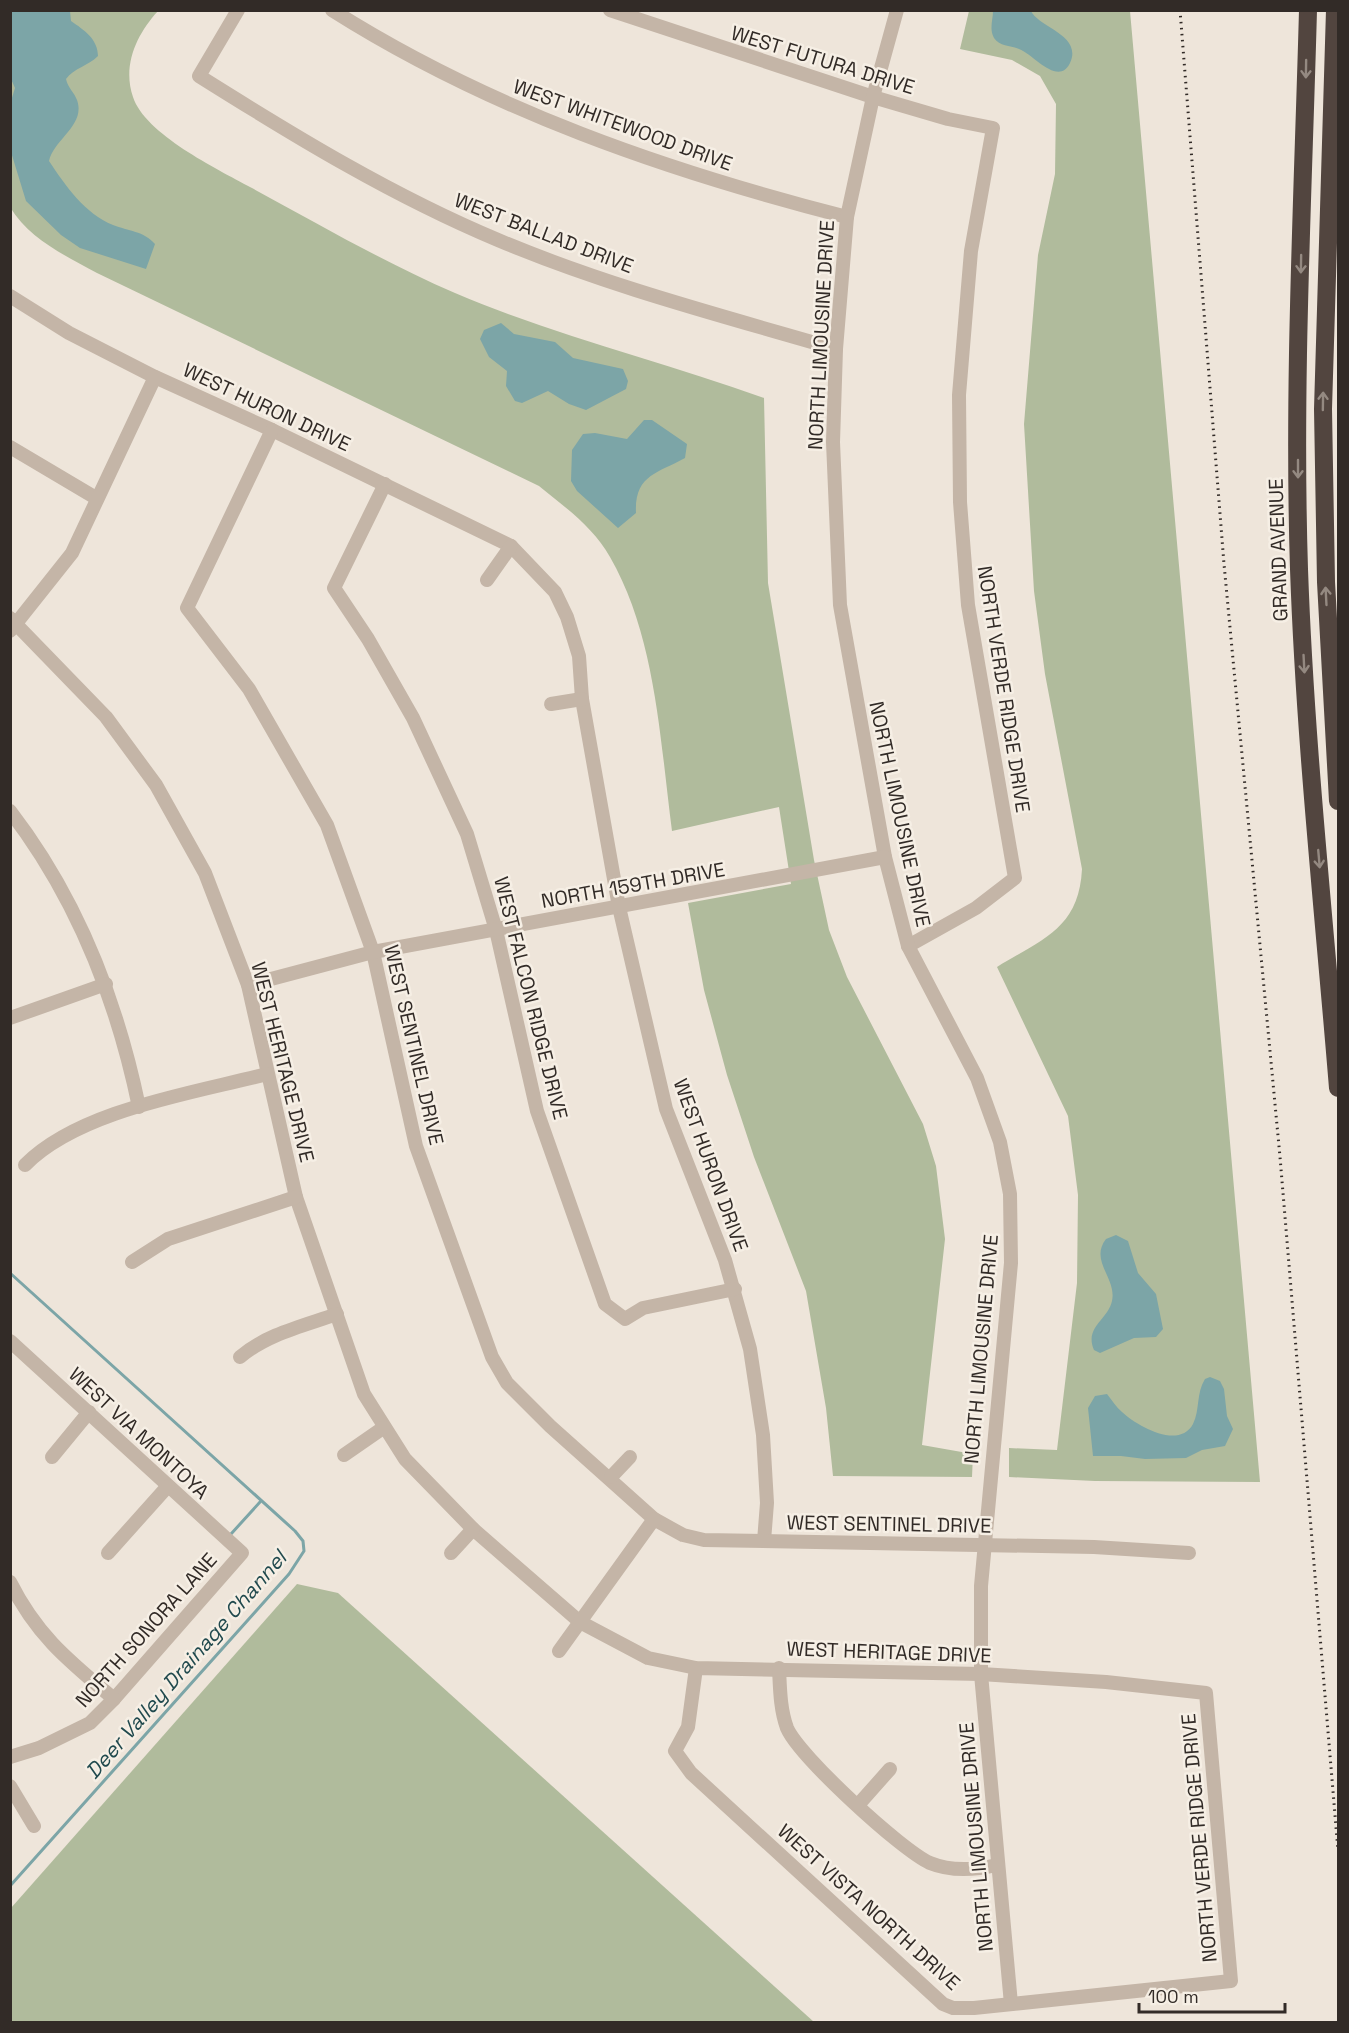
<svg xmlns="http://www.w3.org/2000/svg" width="1349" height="2033" viewBox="0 0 1349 2033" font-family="'Space Grotesk',sans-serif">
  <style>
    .green { fill: #b0bb9c }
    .water { fill: #7ca5a7 }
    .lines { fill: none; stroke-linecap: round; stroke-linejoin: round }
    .stream { stroke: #7ca5a7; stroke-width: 3 }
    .minor { stroke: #c4b5a7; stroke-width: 14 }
    .highway { stroke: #52453f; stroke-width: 18 }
    .rail { stroke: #322b27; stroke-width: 3; stroke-dasharray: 1.5 4.5; stroke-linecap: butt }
    .oneway { stroke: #948981 }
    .labels { text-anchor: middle; stroke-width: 5; stroke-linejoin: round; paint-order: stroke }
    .street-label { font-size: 20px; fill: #322b27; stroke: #f6efe5 }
    .water-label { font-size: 21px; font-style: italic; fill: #214a4e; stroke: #f6efe5 }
  </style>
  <rect width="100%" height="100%" fill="#eee5da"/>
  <!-- green -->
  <g class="green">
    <path d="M10,11h148c-21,23 -36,54 -25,86 12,37 84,72 117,90 67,36 135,76 205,106 101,43 207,68 309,105l4,185 46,277 15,70 18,47 76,147 13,42 9,73 -23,206 51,9 -1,23 -139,-1 -7,-68 -20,-117 -52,-134 -27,-82 -23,-85 -16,-87 103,-19 -12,-77 -107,24c-12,-91 -16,-194 -62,-274 -17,-30 -45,-50 -71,-71l-442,-213c-31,-17 -68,-34 -87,-66z"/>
    <path d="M969,11h161l130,1471 -165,-1 -86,-4v-29l48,2 20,-167 1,-88 -10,-79 -71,-149c45,-28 82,-38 85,-98l-37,-195 -11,-83 -10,-167 14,-169 17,-81 1,-70 -16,-28 -28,-16 -52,-11z"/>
    <polygon points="297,1584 338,1593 814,2022 11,2022 11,1908"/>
  </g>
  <!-- water -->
  <g class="water">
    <path d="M11,10l59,1 1,10c13,9 27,18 27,35 -10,10 -24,12 -32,23 2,9 8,13 11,21 9,25 -23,39 -28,61 16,24 36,53 64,64 15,6 31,6 42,19l-9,25 -66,-21 -19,-13 -35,-34 -15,-49v-51l4,-13 -4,-9z"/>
    <path d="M993,11h38c7,16 52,24 39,52 -11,23 -35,-6 -47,-12 -9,-6 -22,-3 -29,-13 -5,-9 -1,-18 -1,-27z"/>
    <polygon points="501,323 514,334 555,342 573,358 623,369 628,381 626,389 586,410 569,404 548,391 522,403 515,401 506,386 507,371 489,357 480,339 484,330"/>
    <path d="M644,420h8l35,24 -2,14c-27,15 -51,17 -49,55l-18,15 -41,-37 -6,-10 1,-31 11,-16 12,-1 32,6z"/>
    <path d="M1116,1235l12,6 10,32 18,21 7,35 -7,8 -22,1 -34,15 -6,-3c-10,-23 14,-30 18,-49 5,-23 -23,-40 -6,-62z"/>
    <path d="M1210,1377l10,4 4,8 3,27 6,13 -8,17 -23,4 -16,8 -41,1 -24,-3h-28l-5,-48 7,-12 12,-2c5,6 9,13 15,18 15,14 57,38 71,12 7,-14 3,-31 12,-45z"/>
  </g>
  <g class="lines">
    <!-- stream -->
    <g class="stream">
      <polyline points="10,1273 295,1531 303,1541 304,1551 289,1574 10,1886"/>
      <polyline points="231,1534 260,1502"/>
    </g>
    <!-- minor -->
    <g class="minor">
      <path d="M238,10l-39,66c97,61 194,120 299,164 109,46 225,76 338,109"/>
      <path d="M332,10c158,100 335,161 515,207"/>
      <polyline points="610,10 873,97 948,119 993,128 971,251 959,395 960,502 968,605 1015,878 976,908 908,946"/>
      <polyline points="897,10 873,97 847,217 836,349 833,442 840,605 885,857 908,946 977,1078 1000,1142 1010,1194 1011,1263 981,1586 981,1674 1011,2004"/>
      <polyline points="10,296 69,333 155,377 272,430 511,546 555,592 567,617 579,656 582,699 619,907 666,1109 725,1260 750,1349 763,1435 767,1503 764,1541"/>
      <polyline points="272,430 187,608 249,689 327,825 373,952 416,1146 492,1357 507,1383 550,1426 654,1519 683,1535 704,1540 1094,1547 1189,1553"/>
      <polyline points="10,447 96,498"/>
      <polyline points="385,484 334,588 368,639 413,718 467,834 496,930 537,1111 605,1304 625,1319 643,1308 735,1289"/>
      <polyline points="487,580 511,546"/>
      <polyline points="10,618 106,717 156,785 205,873 248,985 296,1197 364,1394 405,1459 473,1529 580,1622 648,1658 696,1668 981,1674 1106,1682 1206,1693 1231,1981 974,2008 953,2008 943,2004 691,1773 675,1751 688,1727 696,1668"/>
      <polyline points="10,631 72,553 155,377"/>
      <polyline points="551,704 582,699"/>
      <path d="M10,811c67,87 107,190 129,296"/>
      <polyline points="248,985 373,952 885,857"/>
      <polyline points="10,1018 106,984"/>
      <path d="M25,1165c54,-55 169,-72 242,-91"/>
      <polyline points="132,1262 168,1239 296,1197"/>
      <polyline points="10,1341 242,1553 114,1699 90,1723 39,1748 10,1757"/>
      <path d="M240,1357c27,-23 63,-31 97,-43"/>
      <polyline points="344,1455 383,1428"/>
      <polyline points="52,1457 89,1412"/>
      <polyline points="611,1477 630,1457"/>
      <polyline points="108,1553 168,1486"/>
      <polyline points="451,1553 473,1529"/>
      <path d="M10,1582c27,54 59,79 104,117"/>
      <polyline points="559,1651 654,1519"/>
      <path d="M779,1668c1,20 1,41 8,60 12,28 114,122 143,135 22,9 45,7 67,2"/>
      <polyline points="10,1786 34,1826"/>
      <polyline points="858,1805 890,1769"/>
    </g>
    <!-- highway -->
    <g class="highway">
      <path d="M1308,10c-5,186 -15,373 -9,559 6,173 25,346 39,519"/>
      <polyline points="1335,10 1323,409 1326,582 1338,801"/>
    </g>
    <!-- rail -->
    <polyline class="rail" points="1180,10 1224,564 1280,1157 1338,1851"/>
  </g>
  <!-- one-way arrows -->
  <defs><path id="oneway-shaft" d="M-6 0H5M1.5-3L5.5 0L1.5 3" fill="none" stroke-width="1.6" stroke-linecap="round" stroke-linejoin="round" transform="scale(1.5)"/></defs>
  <g class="oneway">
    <use href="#oneway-shaft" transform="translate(1306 69) rotate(91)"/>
    <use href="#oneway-shaft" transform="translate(1301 264) rotate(91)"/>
    <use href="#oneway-shaft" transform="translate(1323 401) rotate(-89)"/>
    <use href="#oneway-shaft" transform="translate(1298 469) rotate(90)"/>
    <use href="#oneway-shaft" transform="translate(1326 596) rotate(-93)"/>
    <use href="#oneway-shaft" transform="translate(1304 664) rotate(87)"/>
    <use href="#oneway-shaft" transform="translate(1319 859) rotate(85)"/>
  </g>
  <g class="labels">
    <!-- street labels -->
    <g class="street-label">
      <text transform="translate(823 60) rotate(17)" y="7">WEST FUTURA DRIVE</text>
      <text transform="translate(623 125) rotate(20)" y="7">WEST WHITEWOOD DRIVE</text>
      <text transform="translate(544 233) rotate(21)" y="7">WEST BALLAD DRIVE</text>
      <text transform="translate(821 335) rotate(-87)" y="7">NORTH LIMOUSINE DRIVE</text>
      <text transform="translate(267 407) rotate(25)" y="7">WEST HURON DRIVE</text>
      <text transform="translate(1278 550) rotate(-92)" y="7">GRAND AVENUE</text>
      <text transform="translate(1004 689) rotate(81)" y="7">NORTH VERDE RIDGE DRIVE</text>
      <text transform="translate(900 814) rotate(78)" y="7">NORTH LIMOUSINE DRIVE</text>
      <text transform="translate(633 885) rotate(-10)" y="7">NORTH 159TH DRIVE</text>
      <text transform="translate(531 998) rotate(76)" y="7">WEST FALCON RIDGE DRIVE</text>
      <text transform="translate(414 1045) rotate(77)" y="7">WEST SENTINEL DRIVE</text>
      <text transform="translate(283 1062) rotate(76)" y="7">WEST HERITAGE DRIVE</text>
      <text transform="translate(711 1165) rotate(70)" y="7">WEST HURON DRIVE</text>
      <text transform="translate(981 1349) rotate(-85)" y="7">NORTH LIMOUSINE DRIVE</text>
      <text transform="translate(139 1433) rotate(43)" y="7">WEST VIA MONTOYA</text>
      <text transform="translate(889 1524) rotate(1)" y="7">WEST SENTINEL DRIVE</text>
      <text transform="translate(146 1630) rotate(-48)" y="7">NORTH SONORA LANE</text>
      <text transform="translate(889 1652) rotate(2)" y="7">WEST HERITAGE DRIVE</text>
      <text transform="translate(976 1837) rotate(-95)" y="7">NORTH LIMOUSINE DRIVE</text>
      <text transform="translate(1199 1838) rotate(-95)" y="7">NORTH VERDE RIDGE DRIVE</text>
      <text transform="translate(869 1907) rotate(42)" y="7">WEST VISTA NORTH DRIVE</text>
    </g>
    <!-- water labels -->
    <g class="water-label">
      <text transform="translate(186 1665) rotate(-49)" y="7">Deer Valley Drainage Channel</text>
    </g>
  </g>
  <!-- border -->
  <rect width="1349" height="2033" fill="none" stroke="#322b27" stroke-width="24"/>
  <!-- scale -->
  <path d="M1139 2003v9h146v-9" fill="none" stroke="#322b27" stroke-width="3"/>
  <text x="1148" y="2003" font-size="18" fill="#322b27" stroke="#f6efe5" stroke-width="4.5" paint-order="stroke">100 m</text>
</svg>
